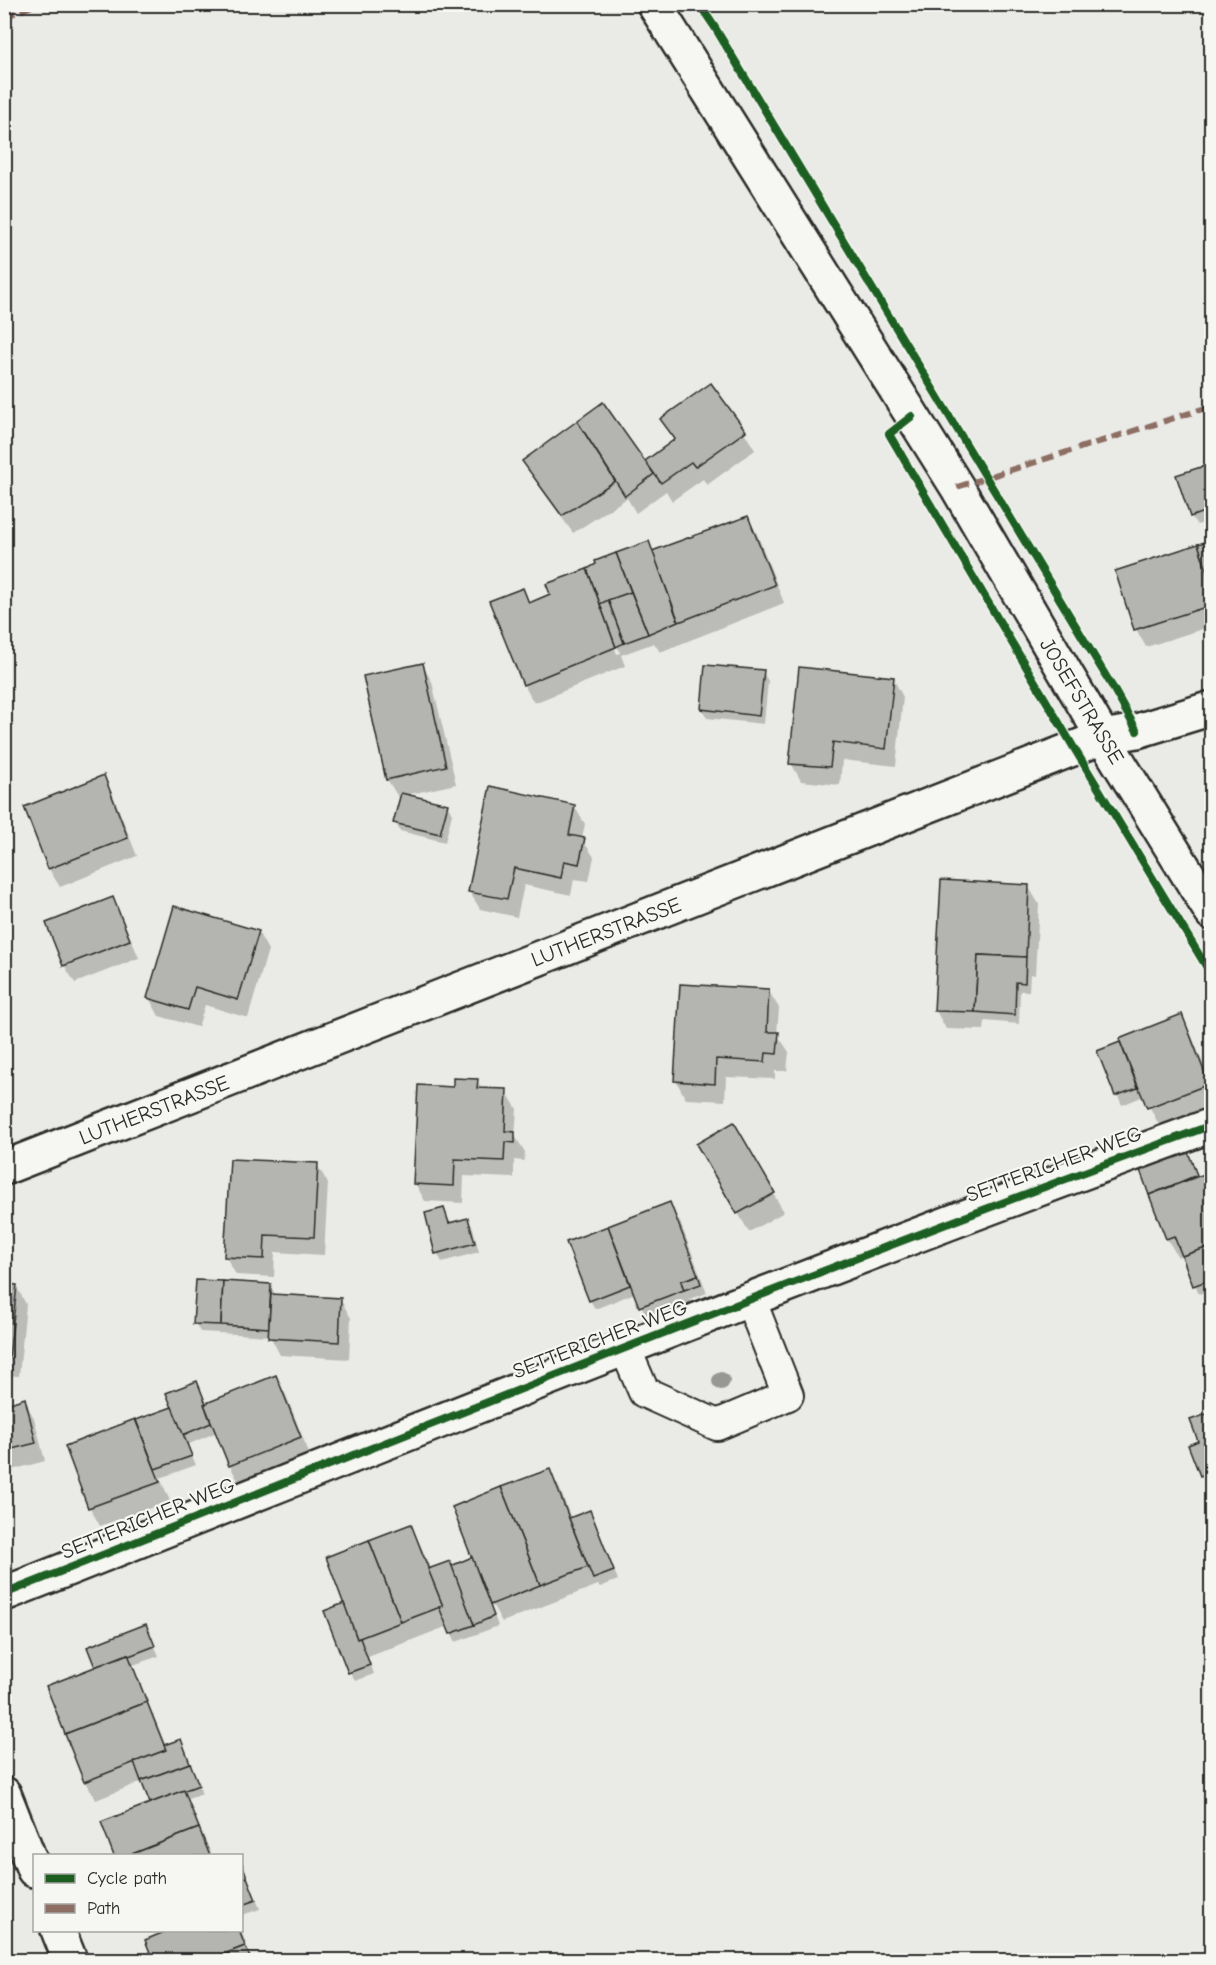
<svg xmlns="http://www.w3.org/2000/svg" width="1216" height="1965" viewBox="0 0 1216 1965" font-family="'Comic Neue',sans-serif">
  <style>
    .shadow { fill: #0003; fill-rule: evenodd }
    .building { fill: #b4b4b1; stroke: #2b2b2b; stroke-width: 1.5 }
    .lines { fill: none; stroke-linecap: round; stroke-linejoin: round }
    .service-casing { stroke: #2b2b2b; stroke-width: 34 }
    .minor-casing { stroke: #2b2b2b; stroke-width: 38 }
    .tertiary-casing { stroke: #2b2b2b; stroke-width: 38 }
    .service { stroke: #f6f6f2; stroke-width: 30 }
    .minor { stroke: #f6f6f2; stroke-width: 33 }
    .tertiary { stroke: #f6f6f2; stroke-width: 33 }
    .quiet { stroke: #8d6e63; stroke-width: 6; stroke-dasharray: 12 6; stroke-linecap: butt }
    .cycleway-casing { stroke: #f6f6f2; stroke-width: 11 }
    .cycleway { stroke: #1b5e20; stroke-width: 8 }
    .tree { fill: #979795 }
    .labels { text-anchor: middle; stroke-width: 4.5; stroke-linejoin: round; paint-order: stroke }
    .street-label { font-size: 21px; fill: #2b2b2b; stroke: #f6f6f2 }
  </style>
  <rect width="100%" height="100%" fill="#eaeae6"/>
  <filter id="ink" filterUnits="userSpaceOnUse"><feTurbulence type="fractalNoise" baseFrequency=".0167" numOctaves="2"/><feDisplacementMap in="SourceGraphic" scale="12" xChannelSelector="R" yChannelSelector="G"/><feConvolveMatrix kernelMatrix="1 2 1 2 8 2 1 2 1" color-interpolation-filters="sRGB"/></filter>
  <g filter="url(#ink)">
    <!-- shadow -->
    <g class="shadow">
      <polygon points="711,385 744,432 755,450 707,485 703,479 672,501 666,491 636,513 627,498 573,533 534,479 524,461 602,404 645,463 675,441 662,419"/>
      <polygon points="1203,467 1212,486 1212,520 1197,525 1191,516"/>
      <path d="M748,518l10,18 26,67 -124,49 -6,-9 -33,12 4,11 -91,37 -10,-18 -2,-95 8,14 22,-9 34,-25 29,-14 34,-13 6,10zM592,587h3l25,66 -3,1z"/>
      <polygon points="1212,542 1212,626 1146,647 1136,629"/>
      <polygon points="422,664 432,682 456,784 406,795 447,805 452,814 445,842 400,831 395,822 401,796 398,797 387,779"/>
      <polygon points="763,672 768,681 764,724 707,718 702,709"/>
      <polygon points="893,678 903,697 896,766 842,760 840,785 801,781 791,763"/>
      <polygon points="103,777 113,795 137,856 60,887 49,869 26,807"/>
      <polygon points="574,806 585,824 582,839 594,857 589,881 574,879 571,895 524,885 517,917 480,909 469,891"/>
      <polygon points="1028,886 1039,904 1035,975 1030,974 1029,991 1020,991 1019,1024 985,1021 984,1030 946,1029 936,1011"/>
      <polygon points="112,899 122,917 139,958 75,983 64,965"/>
      <polygon points="258,932 268,950 248,1018 205,1005 198,1027 159,1016 149,998"/>
      <polygon points="768,990 779,1008 777,1034 789,1052 787,1071 775,1071 775,1079 726,1077 725,1101 686,1099 676,1081"/>
      <polygon points="1181,1016 1191,1034 1212,1086 1212,1105 1159,1125 1144,1096 1122,1105 1099,1052 1120,1044 1124,1052"/>
      <polygon points="477,1080 482,1090 506,1091 517,1109 515,1136 525,1152 524,1161 514,1160 514,1178 464,1176 463,1203 425,1201 415,1183"/>
      <polygon points="733,1124 784,1212 749,1232 698,1144"/>
      <polygon points="1192,1163 1198,1178 1212,1173 1212,1290 1199,1294 1183,1255 1178,1257 1167,1239 1142,1171"/>
      <polygon points="317,1165 328,1183 324,1255 275,1252 274,1277 236,1275 226,1257"/>
      <polygon points="670,1204 680,1222 707,1293 690,1299 693,1308 651,1325 635,1293 595,1309 590,1300 608,1228"/>
      <polygon points="444,1209 450,1224 468,1220 473,1228 479,1252 442,1262 437,1253"/>
      <polygon points="4,1285 16,1286 26,1304 19,1376 4,1375"/>
      <polygon points="270,1285 275,1294 340,1299 351,1318 349,1359 280,1355 270,1336 200,1332 195,1323"/>
      <polygon points="276,1377 286,1395 310,1456 240,1484 230,1466 217,1432 187,1445 196,1465 160,1478 170,1501 100,1526 90,1508 67,1447 174,1408 201,1392 207,1405"/>
      <polygon points="24,1400 34,1418 45,1461 4,1472 4,1407"/>
      <polygon points="1212,1413 1211,1494 1201,1476 1190,1446 1200,1442"/>
      <polygon points="549,1471 560,1489 571,1519 590,1512 618,1580 600,1587 598,1585 502,1622 493,1606 491,1607 498,1626 456,1642 448,1626 368,1657 374,1674 355,1681 350,1672 345,1604 410,1526 420,1544 431,1570 451,1567 471,1559"/>
      <polygon points="146,1626 159,1656 133,1665 166,1746 180,1741 185,1750 202,1794 188,1799 212,1856 116,1856 152,1804 143,1781 96,1800 85,1782 48,1687 96,1668"/>
      <polygon points="242,1864 260,1909 242,1915"/>
      <polygon points="173,1930 241,1930 252,1960 155,1960 147,1940"/>
    </g>
    <!-- building -->
    <g class="building">
      <polygon points="711,383 746,431 695,467 691,462 661,483 645,461 675,439 660,419"/>
      <polygon points="603,402 654,474 625,496 577,421"/>
      <polygon points="577,421 615,481 562,516 522,461"/>
      <polygon points="1204,466 1212,488 1212,509 1190,517 1176,475"/>
      <polygon points="748,516 775,585 679,622 652,551"/>
      <polygon points="1212,540 1212,586 1198,544"/>
      <polygon points="649,541 678,621 648,634 616,553"/>
      <polygon points="1198,544 1212,586 1212,605 1134,630 1115,571"/>
      <polygon points="616,553 631,592 600,604 587,569 596,564 595,561"/>
      <polygon points="587,569 616,647 523,685 489,601 523,588 529,603 550,594 546,584"/>
      <polygon points="631,592 648,634 624,643 608,600"/>
      <polygon points="608,600 624,643 616,647 600,604"/>
      <polygon points="423,663 446,766 386,780 363,676"/>
      <polygon points="705,665 764,670 759,716 701,709"/>
      <polygon points="799,667 894,677 886,749 833,742 830,767 789,764"/>
      <polygon points="104,775 128,838 48,869 24,807"/>
      <polygon points="490,786 575,805 569,835 585,838 579,864 564,861 561,878 514,868 507,899 468,892"/>
      <polygon points="401,793 448,804 440,834 393,823"/>
      <polygon points="941,880 1029,885 1026,957 978,955 975,1012 934,1011"/>
      <polygon points="113,897 130,940 63,966 46,923"/>
      <polygon points="174,906 259,931 238,1000 195,987 188,1010 147,998"/>
      <polygon points="978,955 1026,957 1025,983 1016,982 1015,1015 975,1012"/>
      <polygon points="680,984 769,989 767,1032 779,1032 777,1054 766,1053 765,1062 716,1059 715,1084 674,1081"/>
      <polygon points="1182,1014 1209,1084 1147,1108 1119,1039"/>
      <polygon points="1120,1042 1138,1088 1115,1096 1097,1051"/>
      <polygon points="453,1078 478,1079 477,1088 507,1089 505,1131 515,1132 515,1143 505,1142 504,1161 455,1159 454,1186 413,1184 418,1085 453,1087"/>
      <polygon points="734,1122 775,1193 737,1214 696,1144"/>
      <polygon points="1188,1152 1197,1175 1149,1195 1140,1170"/>
      <polygon points="230,1159 318,1163 314,1237 265,1235 264,1259 224,1257"/>
      <polygon points="1212,1171 1212,1246 1182,1256 1174,1236 1166,1239 1149,1195"/>
      <polygon points="670,1202 698,1275 681,1281 684,1290 639,1307 608,1226"/>
      <polygon points="444,1208 449,1223 468,1218 475,1243 435,1254 425,1213"/>
      <polygon points="608,1226 630,1285 589,1301 566,1242"/>
      <polygon points="1212,1246 1212,1279 1193,1286 1182,1256"/>
      <polygon points="698,1275 701,1284 684,1290 681,1281"/>
      <polygon points="196,1280 223,1281 221,1325 193,1324"/>
      <polygon points="223,1281 271,1284 269,1328 221,1325"/>
      <polygon points="4,1284 17,1285 9,1359 4,1358"/>
      <polygon points="271,1294 341,1298 339,1342 268,1338"/>
      <polygon points="276,1375 301,1437 229,1466 204,1404"/>
      <polygon points="197,1381 206,1404 204,1404 211,1423 183,1435 166,1393"/>
      <polygon points="25,1398 36,1443 4,1451 4,1405"/>
      <polygon points="172,1407 192,1456 155,1469 136,1420"/>
      <polygon points="1212,1412 1212,1477 1210,1472 1200,1476 1188,1445 1198,1441 1190,1420"/>
      <polygon points="135,1419 160,1482 88,1508 65,1446"/>
      <polygon points="550,1469 588,1567 540,1585 501,1487"/>
      <polygon points="501,1487 540,1585 490,1605 452,1507"/>
      <polygon points="590,1510 614,1571 593,1579 569,1518"/>
      <polygon points="411,1524 443,1606 401,1622 369,1540"/>
      <polygon points="369,1540 401,1622 357,1639 326,1557"/>
      <polygon points="472,1557 494,1616 474,1625 451,1566"/>
      <polygon points="450,1561 474,1625 450,1634 439,1607 443,1606 428,1569"/>
      <polygon points="344,1603 357,1639 360,1638 370,1665 348,1673 324,1611"/>
      <polygon points="146,1624 155,1646 129,1656 128,1654 95,1667 87,1647"/>
      <polygon points="128,1654 147,1702 65,1734 46,1686"/>
      <polygon points="147,1702 166,1750 84,1782 65,1734"/>
      <polygon points="181,1739 190,1763 141,1781 134,1762 166,1750 164,1745"/>
      <polygon points="190,1763 199,1785 150,1803 141,1781"/>
      <polygon points="184,1790 199,1828 127,1856 114,1856 101,1822"/>
      <polygon points="199,1828 210,1856 127,1856"/>
      <polygon points="242,1863 247,1877 242,1879"/>
      <polygon points="247,1877 256,1900 242,1905 242,1879"/>
      <polygon points="169,1930 239,1930 245,1946 209,1960 153,1960 145,1940"/>
      <polygon points="245,1946 251,1960 209,1960"/>
    </g>
    <g class="lines">
      <!-- service casing -->
      <g class="service-casing">
        <polyline id="service" points="625,1348 644,1392 717,1425 788,1395 750,1299"/>
      </g>
      <!-- minor casing -->
      <g class="minor-casing">
        <g id="minor">
          <polyline points="4,1168 1103,737 1137,731 1212,708"/>
          <path d="M4,1594c402,-159 802,-321 1208,-469"/>
          <polyline points="4,1794 34,1870"/>
          <polyline points="58,1930 70,1960"/>
        </g>
      </g>
      <!-- tertiary casing -->
      <g class="tertiary-casing">
        <polyline id="tertiary" points="654,4 957,487 1103,737 1212,913"/>
      </g>
      <!-- service -->
      <use href="#service" class="service"/>
      <!-- minor -->
      <use href="#minor" class="minor"/>
      <!-- tertiary -->
      <use href="#tertiary" class="tertiary"/>
      <!-- quiet -->
      <g class="quiet">
        <polyline points="4,17 37,4"/>
        <polyline points="957,487 1212,406"/>
      </g>
      <!-- cycleway casing -->
      <g class="cycleway-casing">
        <g id="cycleway">
          <polyline points="699,4 714,26 1112,686 1137,731"/>
          <polyline points="912,416 889,434 1074,748 1212,976"/>
          <path d="M4,1594c402,-159 802,-321 1208,-469"/>
        </g>
      </g>
      <!-- cycleway -->
      <use href="#cycleway" class="cycleway"/>
    </g>
    <!-- trees -->
    <circle class="tree" cx="721" cy="1381" r="9"/>
  </g>
  <g class="labels">
    <!-- street labels -->
    <g class="street-label">
      <text transform="translate(1082 701) rotate(59)" y="7">JOSEFSTRASSE</text>
      <text transform="translate(606 932) rotate(-21)" y="7">LUTHERSTRASSE</text>
      <text transform="translate(154 1110) rotate(-21)" y="7">LUTHERSTRASSE</text>
      <text transform="translate(1054 1164) rotate(-20)" y="7">SETTERICHER WEG</text>
      <text transform="translate(600 1339) rotate(-21)" y="7">SETTERICHER WEG</text>
      <text transform="translate(148 1518) rotate(-22)" y="7">SETTERICHER WEG</text>
    </g>
  </g>
  <!-- margin -->
  <rect width="1216" height="1965" fill="none" stroke="#f6f6f2" stroke-width="24"/>
  <rect x="12" y="12" width="1192" height="1941" fill="none" stroke="#2b2b2b" stroke-width="2" filter="url(#ink)"/>
  <!-- legend -->
  <rect x="33" y="1854" width="210" height="78" fill="#f6f6f2" stroke="#a5a5a2" stroke-width="1.5"/>
  <rect x="45" y="1874" width="30" height="9" fill="#1b5e20" stroke="#a5a5a2" stroke-width="1.5"/>
  <text x="87" y="1884" font-size="18" fill="#2b2b2b">Cycle path</text>
  <rect x="45" y="1904" width="30" height="9" fill="#8d6e63" stroke="#a5a5a2" stroke-width="1.5"/>
  <text x="87" y="1914" font-size="18" fill="#2b2b2b">Path</text>
</svg>
